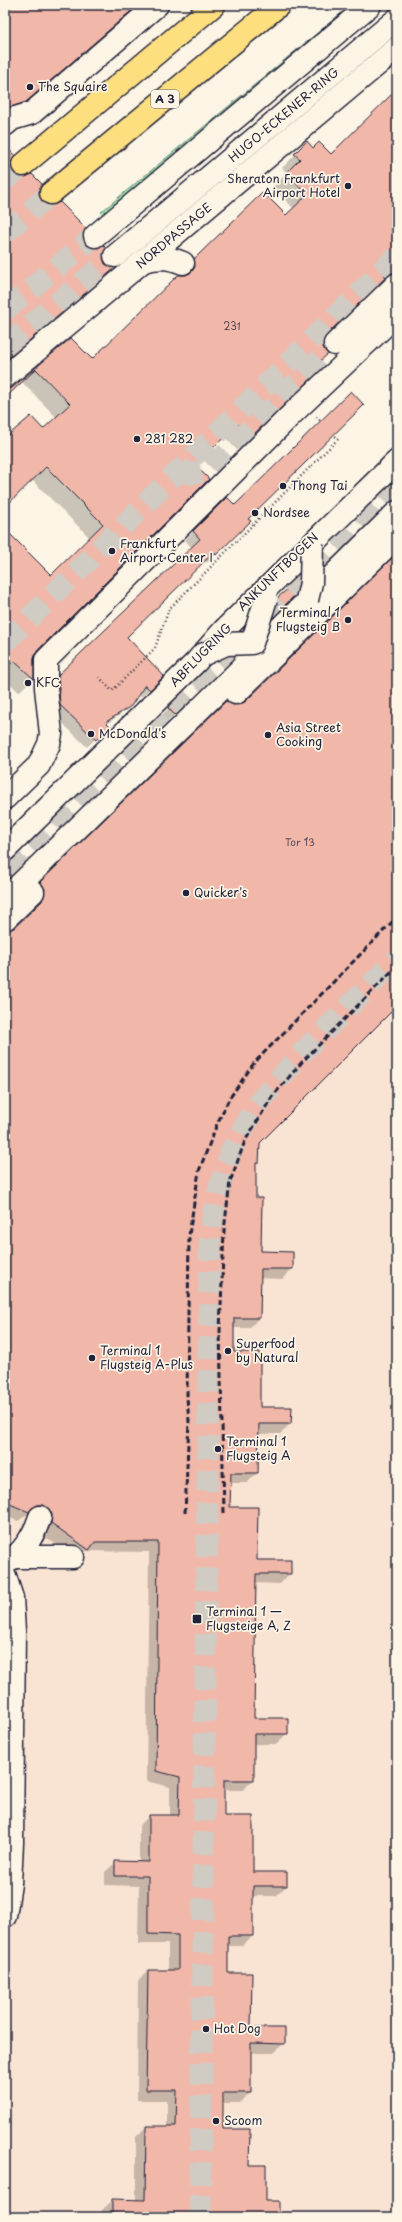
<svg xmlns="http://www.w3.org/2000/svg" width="402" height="2222" viewBox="0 0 402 2222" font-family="'Playpen Sans',sans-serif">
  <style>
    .built { fill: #f9e3d3 }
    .green { fill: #a8eab4; stroke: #658678 }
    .shadow { fill: #0003 }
    .building { fill: #f1b8a9; stroke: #22223b }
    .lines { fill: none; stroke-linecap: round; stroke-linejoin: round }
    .minor-tunnel { stroke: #d0cbc3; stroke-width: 22; stroke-dasharray: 22 11; stroke-linecap: butt }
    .highway-tunnel { stroke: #d0cbc3; stroke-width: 22; stroke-dasharray: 22 11; stroke-linecap: butt }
    .minor-casing { stroke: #22223b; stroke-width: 25 }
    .highway-casing { stroke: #22223b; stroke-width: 25 }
    .path { stroke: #22223b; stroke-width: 2.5; stroke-dasharray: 1 3; stroke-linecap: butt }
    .minor { stroke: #fcf5e5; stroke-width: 22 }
    .highway { stroke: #fedf80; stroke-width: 22 }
    .rail { stroke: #22223b; stroke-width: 3; stroke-dasharray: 6 3; stroke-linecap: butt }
    .minor-bridge-casing { stroke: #22223b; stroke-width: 25; stroke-linecap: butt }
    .minor-bridge { stroke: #fcf5e5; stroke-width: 22 }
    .poi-dot { fill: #22223b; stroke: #fcf5e5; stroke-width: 1.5 }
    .labels { text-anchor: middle; stroke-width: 3.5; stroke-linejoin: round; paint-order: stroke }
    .number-label { font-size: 10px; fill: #564856 }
    .shield { fill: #fcf5e5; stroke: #63616e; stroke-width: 1 }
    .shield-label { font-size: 11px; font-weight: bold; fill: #22223b }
    .poi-label { font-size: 12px; fill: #22223b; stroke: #fcf5e5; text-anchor: start }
    .street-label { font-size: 12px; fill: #22223b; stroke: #fcf5e5 }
  </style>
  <rect width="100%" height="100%" fill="#fcf5e5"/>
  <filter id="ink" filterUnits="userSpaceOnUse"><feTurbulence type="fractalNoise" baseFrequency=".025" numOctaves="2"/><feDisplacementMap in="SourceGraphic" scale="8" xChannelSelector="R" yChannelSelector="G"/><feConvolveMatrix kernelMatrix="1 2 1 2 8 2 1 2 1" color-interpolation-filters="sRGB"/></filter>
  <g filter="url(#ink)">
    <!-- built -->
    <polygon class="built" points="397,525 397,2217 5,2217 5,909"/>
    <!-- green -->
    <polygon class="green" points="351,5 359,5 104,217 101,212"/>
    <!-- shadow -->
    <g class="shadow">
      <polygon points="5,5 150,5 134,9 11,115 5,117"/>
      <polygon points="397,90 397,261 325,335 308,371 312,376 237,450 224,436 194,465 36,651 32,660 32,679 19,692 5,679 5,530 51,577 90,538 32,480 5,506 5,441 43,430 57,418 22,382 5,398 5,389 13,388 71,339 92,360 181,276 181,273 195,260 286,217 294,209 273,187 287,173 282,168 307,143 313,149 331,155"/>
      <polygon points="5,147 12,173 82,238 84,244 102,258 104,264 113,269 5,362"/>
      <polygon points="227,498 247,519 241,530 207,563 205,560 125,638 163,676 141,697 138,694 121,714 106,724 109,726 87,747 52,713 50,685 192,548 185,540"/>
      <polygon points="397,552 397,1004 259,1143 258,1163 255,1166 255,1199 260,1252 292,1269 282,1279 259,1278 259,1318 249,1328 233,1328 233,1353 259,1408 290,1424 280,1434 258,1434 257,1473 247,1483 230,1483 229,1508 256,1561 290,1573 280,1584 254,1583 253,1719 287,1733 277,1744 253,1744 253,1780 243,1790 223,1790 223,1817 252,1873 286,1873 286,1886 276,1896 252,1896 252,1936 242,1946 227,1946 227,1974 250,2029 284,2043 274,2053 250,2053 250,2093 240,2103 222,2103 222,2130 248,2166 265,2202 278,2217 102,2217 102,2210 113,2200 136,2200 136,2137 146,2127 167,2127 167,2100 137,2100 138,1981 148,1971 168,1971 168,1944 138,1944 139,1886 105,1885 105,1872 116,1862 139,1863 139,1826 149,1816 170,1816 170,1787 146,1781 149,1552 86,1551 78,1559 41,1534 34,1515 26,1515 18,1521 5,1516 5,932 14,929 32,912 36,900 31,893 226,702 233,706 245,703 396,556"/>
      <polygon points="289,589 294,595 276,613 274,611 276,601"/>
      <polygon points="182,695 188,701 166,723 160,717"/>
    </g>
    <!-- building -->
    <g class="building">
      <polygon points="5,5 138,5 26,102 5,109"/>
      <polygon points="397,89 397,262 384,275 386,277 326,335 323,347 328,354 309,371 314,376 251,437 238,424 195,465 209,479 37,651 34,660 34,679 14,661 5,669 5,529 51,575 103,524 46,467 5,507 5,438 31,416 43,429 70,404 36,369 5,398 5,389 13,387 71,338 92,359 178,275 186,275 191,272 195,267 194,259 263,192 286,215 307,195 286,173 300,159 294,154 307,141 313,148 319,142 331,154"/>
      <polygon points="5,145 15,156 11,167 14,173 25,177 32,174 42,184 39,195 42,201 53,205 60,202 86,228 83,238 85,244 91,248 98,248 103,245 106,248 103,258 105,264 115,268 5,361"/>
      <polygon points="351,391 364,405 248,519 251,521 216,555 214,552 127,637 164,676 150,690 145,685 131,706 106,722 110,726 96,740 60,705 58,675 200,539 193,531 227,497 235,505"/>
      <polygon points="397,553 397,1006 260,1143 259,1163 256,1163 256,1198 262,1198 261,1251 293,1252 293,1269 261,1269 260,1318 234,1318 234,1352 260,1352 260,1407 292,1407 291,1424 259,1424 258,1473 231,1473 230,1507 258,1507 257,1560 291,1560 291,1574 256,1574 254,1718 288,1718 288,1734 254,1734 254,1780 224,1780 224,1816 253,1816 253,1872 287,1872 287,1886 253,1886 253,1936 228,1936 228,1973 252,1973 251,2028 285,2028 285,2044 251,2043 251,2093 223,2093 223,2129 250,2129 249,2165 266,2165 266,2201 279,2201 279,2217 112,2217 112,2199 145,2200 146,2126 176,2126 177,2090 146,2090 148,1970 178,1970 178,1935 148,1934 148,1876 115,1876 115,1861 149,1862 149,1815 179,1815 180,1777 156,1771 158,1542 95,1542 89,1550 51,1523 52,1514 44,1505 37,1505 29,1512 5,1502 5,931 14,928 42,901 45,889 40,882 226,701 233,705 245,702"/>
      <polygon points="289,588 295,595 279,611 276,608 278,597"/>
      <polygon points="182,693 190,702 175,715 168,708"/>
    </g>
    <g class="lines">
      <!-- minor-tunnel -->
      <g class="minor-tunnel">
        <polyline points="5,310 95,236"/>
        <polyline points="5,346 115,256"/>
        <polyline points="181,469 190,474 210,470 335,344"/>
        <polyline points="5,642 397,256"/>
        <polyline points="5,869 397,481"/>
        <polyline points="200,2217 210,1235 215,1203 231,1151 255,1107 302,1053 397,959"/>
      </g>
      <!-- highway-tunnel -->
      <g class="highway-tunnel">
        <polyline points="5,180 23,165"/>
        <polyline points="5,233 51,193"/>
      </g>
      <!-- minor casing -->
      <g class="minor-casing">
        <g id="minor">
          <polyline points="5,125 12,119 32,113 157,5"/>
          <polyline points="95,236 370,5"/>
          <polyline points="115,256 397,19"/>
          <path d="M143,261c16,-4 25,-4 40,2"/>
          <polyline points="335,344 397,284"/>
          <polyline points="5,377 397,48"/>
          <polyline points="236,693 397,536"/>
          <polyline points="5,798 39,765 49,744 51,734 46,688 46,660 294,412 397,314"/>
          <polyline points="5,850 196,662 224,630 397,461"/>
          <polyline points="5,899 244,666 252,643 264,640 278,630 397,512"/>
          <polyline points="5,919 33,892"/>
          <path d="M15,1557c12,-11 20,-24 25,-40"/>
          <polyline points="5,1562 15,1557 73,1557"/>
          <polyline points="5,1576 12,1598 14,1631 12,1843 10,1884 5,1916"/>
        </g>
      </g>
      <!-- highway casing -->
      <g class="highway-casing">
        <g id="highway">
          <polyline points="23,165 214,5"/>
          <polyline points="51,193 279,5"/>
        </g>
      </g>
      <!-- path -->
      <g class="path">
        <polyline points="316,417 321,421"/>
        <polyline points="99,677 112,691 155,648 169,609 338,439 334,435"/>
      </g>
      <!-- minor -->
      <use href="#minor" class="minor"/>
      <!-- highway -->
      <use href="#highway" class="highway"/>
      <!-- rail -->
      <g class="rail">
        <polyline points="185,1513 189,1421 187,1398 189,1235 199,1171 217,1124 229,1099 254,1063 397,917"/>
        <polyline points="224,1513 220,1331 224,1231 230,1182 245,1141 272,1097 302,1062 397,966"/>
      </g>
      <!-- minor-bridge casing -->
      <g class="minor-bridge-casing">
        <g id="minor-bridge">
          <polyline points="307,600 311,583 312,543"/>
          <polyline points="202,655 226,644 252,643 266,599"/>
        </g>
      </g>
      <!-- minor-bridge -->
      <use href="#minor-bridge" class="minor-bridge"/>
    </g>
  </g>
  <!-- markers -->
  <g class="poi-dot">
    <circle cx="30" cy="87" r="4"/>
    <circle cx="348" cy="186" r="4"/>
    <circle cx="137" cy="439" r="4"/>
    <circle cx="283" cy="486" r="4"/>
    <circle cx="255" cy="513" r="4"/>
    <circle cx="112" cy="551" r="4"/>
    <circle cx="348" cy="620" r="4"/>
    <circle cx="28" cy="683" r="4"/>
    <circle cx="91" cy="734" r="4"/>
    <circle cx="268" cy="735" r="4"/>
    <circle cx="186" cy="893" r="4"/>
    <circle cx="228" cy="1351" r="4"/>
    <circle cx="92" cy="1358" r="4"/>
    <circle cx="218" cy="1449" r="4"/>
    <rect x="192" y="1614" width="10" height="10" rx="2"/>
    <circle cx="206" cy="2029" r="4"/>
    <circle cx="216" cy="2121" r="4"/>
  </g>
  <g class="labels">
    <!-- number labels -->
    <g class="number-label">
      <text x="232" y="330">231</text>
      <text x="300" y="846">Tor 13</text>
    </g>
    <!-- shield labels -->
    <rect class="shield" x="151" y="90" width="28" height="18" rx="3"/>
    <g class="shield-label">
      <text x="165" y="103">A 3</text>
    </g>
    <!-- poi labels -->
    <g class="poi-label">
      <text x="38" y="91">The Squaire</text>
      <text x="340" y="183" text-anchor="end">Sheraton Frankfurt<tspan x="340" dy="14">Airport Hotel</tspan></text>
      <text x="145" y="443">281 282</text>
      <text x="291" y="490">Thong Tai</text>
      <text x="263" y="517">Nordsee</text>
      <text x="120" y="548">Frankfurt<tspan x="120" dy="14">Airport Center I</tspan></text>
      <text x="340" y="617" text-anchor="end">Terminal 1<tspan x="340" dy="14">Flugsteig B</tspan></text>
      <text x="36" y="687">KFC</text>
      <text x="276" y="732">Asia Street<tspan x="276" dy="14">Cooking</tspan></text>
      <text x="99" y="738">McDonald's</text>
      <text x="194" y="897">Quicker's</text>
      <text x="236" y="1348">Superfood<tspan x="236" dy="14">by Natural</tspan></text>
      <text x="100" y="1355">Terminal 1<tspan x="100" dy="14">Flugsteig A-Plus</tspan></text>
      <text x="226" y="1446">Terminal 1<tspan x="226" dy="14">Flugsteig A</tspan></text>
      <text x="206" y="1616">Terminal 1 —<tspan x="206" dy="14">Flugsteige A, Z</tspan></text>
      <text x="214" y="2033">Hot Dog</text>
      <text x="224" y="2125">Scoom</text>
    </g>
    <!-- street labels -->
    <g class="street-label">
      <text transform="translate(284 115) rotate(-40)" y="4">HUGO-ECKENER-RING</text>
      <text transform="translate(174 236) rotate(-40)" y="4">NORDPASSAGE</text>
      <text transform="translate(278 572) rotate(-44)" y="4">ANKUNFTBOGEN</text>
      <text transform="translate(201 655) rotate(-46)" y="4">ABFLUGRING</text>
    </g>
  </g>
  <!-- margin -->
  <rect width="402" height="2222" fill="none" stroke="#fcf5e5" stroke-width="20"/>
  <rect x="10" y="10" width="382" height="2202" fill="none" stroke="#22223b" stroke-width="1.5" filter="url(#ink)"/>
</svg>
